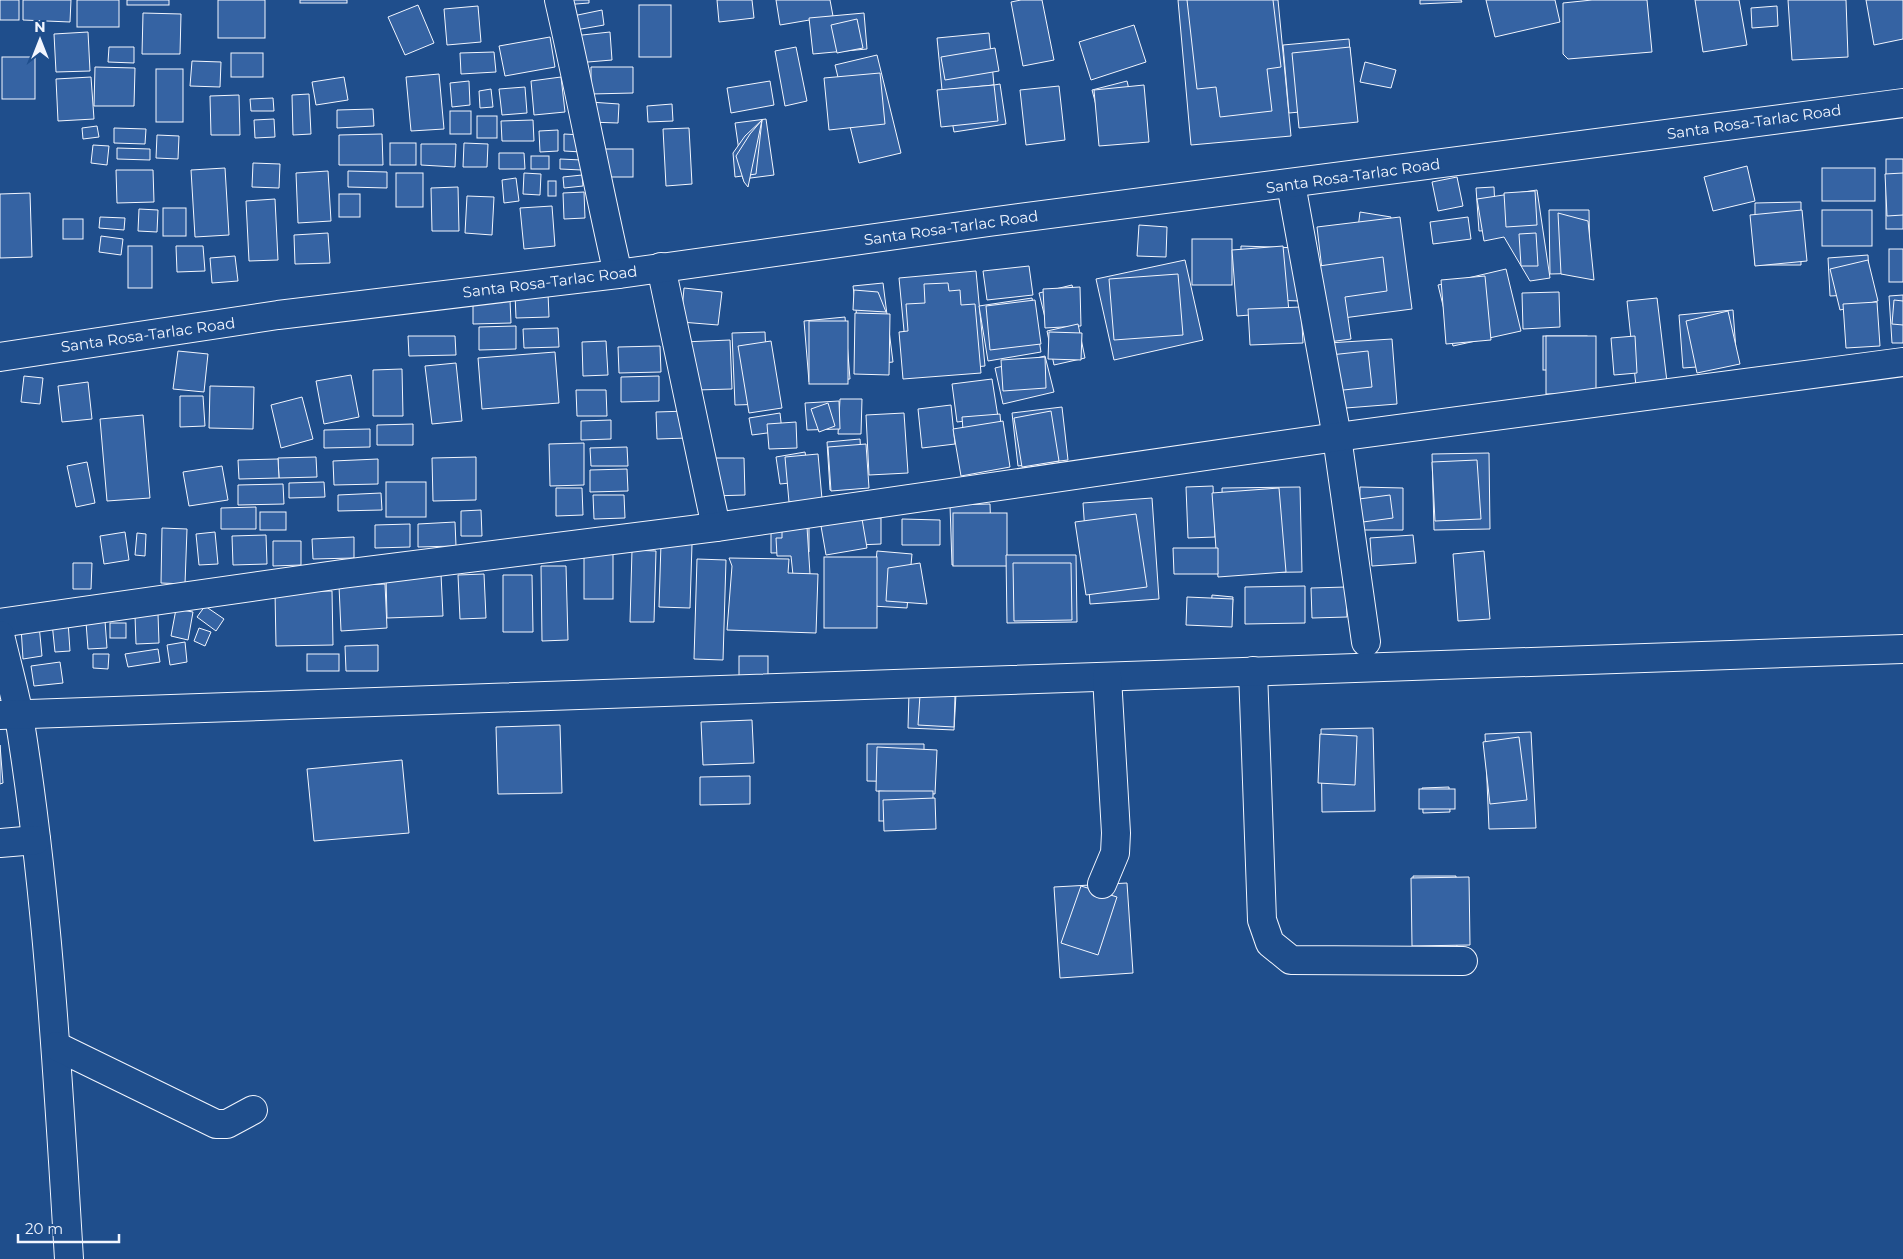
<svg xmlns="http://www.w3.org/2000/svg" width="1903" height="1259" viewBox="0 0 1903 1259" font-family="Montserrat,sans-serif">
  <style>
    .building { fill: #3563a3; stroke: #f2f6ff }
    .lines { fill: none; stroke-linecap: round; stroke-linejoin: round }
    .minor-casing { stroke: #f2f6ff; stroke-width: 30 }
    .highway-casing { stroke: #f2f6ff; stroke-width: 30 }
    .minor { stroke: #1f4e8c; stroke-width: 28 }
    .highway { stroke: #1f4e8c; stroke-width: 28 }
    .labels { text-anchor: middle; stroke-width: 4; stroke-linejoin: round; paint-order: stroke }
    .street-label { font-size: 15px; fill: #f2f6ff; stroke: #1f4e8c }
  </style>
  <rect width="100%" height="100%" fill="#1f4e8c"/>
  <!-- building -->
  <g class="building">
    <rect x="0" y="0" width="19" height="20"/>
    <polygon points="23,0 71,0 70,22 23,20"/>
    <rect x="77" y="0" width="42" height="27"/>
    <rect x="127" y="0" width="42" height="5"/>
    <rect x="218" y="0" width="47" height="38"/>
    <rect x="300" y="0" width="47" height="3"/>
    <polygon points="562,0 589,0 589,3 563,5"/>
    <polygon points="717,0 752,0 754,18 719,22"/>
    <polygon points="776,0 830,0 833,16 780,25"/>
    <polygon points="1021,0 1042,0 1054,60 1023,66 1011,2"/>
    <polygon points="1178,0 1278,0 1291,136 1191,145"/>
    <polygon points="1187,0 1273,0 1281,67 1267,69 1272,111 1220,117 1216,87 1197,89"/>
    <polygon points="1420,0 1461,0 1462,2 1420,4"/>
    <polygon points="1486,0 1555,0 1560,22 1495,37"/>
    <polygon points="1592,0 1647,0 1652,52 1568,59 1563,54 1563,3"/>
    <polygon points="1695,0 1739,0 1747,45 1703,52"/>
    <polygon points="1788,0 1846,0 1848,57 1792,60"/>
    <polygon points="1866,0 1903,0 1903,39 1874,45"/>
    <polygon points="418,5 434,43 405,55 388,17"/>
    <rect x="639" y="5" width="32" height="52"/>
    <polygon points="478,6 481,42 447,45 444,9"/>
    <polygon points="1777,6 1778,26 1752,28 1751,8"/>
    <polygon points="602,10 604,25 570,31 568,17"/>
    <polygon points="143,13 181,14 180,54 142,54"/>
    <polygon points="864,13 867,49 813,54 809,18"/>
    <polygon points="857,19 863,48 837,53 831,25"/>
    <polygon points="1134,25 1146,62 1091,80 1079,42"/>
    <polygon points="88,32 90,71 56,72 54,34"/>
    <polygon points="610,32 612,60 576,63 573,36"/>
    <polygon points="989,33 994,85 942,90 937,38"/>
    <polygon points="550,37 555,67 505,76 499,46"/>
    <polygon points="1349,39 1355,107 1289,113 1283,45"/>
    <polygon points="109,47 134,47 134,63 108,62"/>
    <polygon points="796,47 807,101 785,106 775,51"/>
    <polygon points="1350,47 1358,122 1299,128 1292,53"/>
    <polygon points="995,48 999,71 945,80 941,57"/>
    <polygon points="494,52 496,72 461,74 460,53"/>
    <rect x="231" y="53" width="32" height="24"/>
    <polygon points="877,55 901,153 859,163 835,65"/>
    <rect x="2" y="57" width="33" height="42"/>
    <polygon points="192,61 221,62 220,87 190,86"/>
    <polygon points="1365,62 1396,70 1391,88 1360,82"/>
    <polygon points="95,67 135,68 134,106 94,106"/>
    <polygon points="591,67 633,67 633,93 591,94"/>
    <rect x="156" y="69" width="27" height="53"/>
    <polygon points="880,73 885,124 829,130 824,78"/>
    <polygon points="439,74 444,129 411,131 406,77"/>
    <polygon points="91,77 94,119 58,121 56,79"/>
    <polygon points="344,77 348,100 316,105 312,82"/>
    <polygon points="561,77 565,112 534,115 531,81"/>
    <polygon points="469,81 470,105 452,107 450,83"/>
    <polygon points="770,81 774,105 731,113 727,88"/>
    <polygon points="1127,81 1139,131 1105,139 1092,90"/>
    <polygon points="1000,84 1006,124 954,132 947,93"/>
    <polygon points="994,85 998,121 941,127 937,90"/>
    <polygon points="1144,85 1149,142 1099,146 1094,90"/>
    <polygon points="1059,86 1065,140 1026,145 1020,90"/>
    <polygon points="525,87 527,113 502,115 499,89"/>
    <polygon points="491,89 493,107 480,108 479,91"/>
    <polygon points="309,94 311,134 293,135 292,95"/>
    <polygon points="239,95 240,135 211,135 210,96"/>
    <polygon points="273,98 274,111 251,111 250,99"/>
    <polygon points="590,102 619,104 618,123 589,122"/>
    <polygon points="672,104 673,121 648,122 647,106"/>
    <polygon points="373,109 374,126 337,128 337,110"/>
    <rect x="450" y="111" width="21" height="23"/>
    <rect x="477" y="116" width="20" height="22"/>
    <polygon points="274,119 275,137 255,138 254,120"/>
    <polygon points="766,119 774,175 743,179 735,123"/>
    <polygon points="533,120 534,141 502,141 501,121"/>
    <polygon points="762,120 756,174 735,177 733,153 745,136"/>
    <polygon points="762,120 748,187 744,182 736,156 750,134"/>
    <polygon points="97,126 99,137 83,139 82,128"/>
    <polygon points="114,128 146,129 145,144 114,143"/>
    <polygon points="689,128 692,184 666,186 663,129"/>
    <polygon points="558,130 558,151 540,152 539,131"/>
    <polygon points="382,134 383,165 339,165 339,135"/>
    <polygon points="564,134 582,135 582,152 564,151"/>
    <polygon points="157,135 179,136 178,159 156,158"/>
    <rect x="390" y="143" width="26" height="22"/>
    <polygon points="464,143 488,144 487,167 463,167"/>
    <polygon points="421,144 456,144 455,167 421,165"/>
    <polygon points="93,145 109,146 107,165 91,163"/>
    <polygon points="117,148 150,149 150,160 117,159"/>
    <rect x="602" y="149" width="31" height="28"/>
    <polygon points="499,153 524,153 525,169 499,169"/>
    <rect x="531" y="156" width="18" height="13"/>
    <polygon points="560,159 582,160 582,170 560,169"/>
    <rect x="1886" y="159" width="17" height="70"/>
    <polygon points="253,163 280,164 279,188 252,187"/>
    <polygon points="1747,166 1755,201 1713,211 1704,177"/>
    <polygon points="225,168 229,235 195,237 191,170"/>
    <rect x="1822" y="168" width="53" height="33"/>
    <polygon points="116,170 153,170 154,202 117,203"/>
    <polygon points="328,171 331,221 298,223 296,173"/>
    <polygon points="348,171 387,172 387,188 348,187"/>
    <rect x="396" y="173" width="27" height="34"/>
    <polygon points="524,173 541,174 540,195 523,194"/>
    <polygon points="1903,173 1903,215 1887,216 1885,174"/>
    <polygon points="582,175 583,186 564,188 563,177"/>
    <polygon points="1457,177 1463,206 1438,211 1432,182"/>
    <polygon points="516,178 519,201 504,203 502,180"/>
    <rect x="548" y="181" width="8" height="15"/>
    <polygon points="458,187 459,231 432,231 431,188"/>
    <polygon points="1494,187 1496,230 1479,231 1476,188"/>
    <polygon points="1537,190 1550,278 1530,281 1504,237 1484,241 1477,199"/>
    <polygon points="1535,191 1537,225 1506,227 1504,193"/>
    <polygon points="584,192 585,218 564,219 563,193"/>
    <polygon points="30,193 32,257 0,258 0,194"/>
    <rect x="339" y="194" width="21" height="23"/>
    <polygon points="467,196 494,197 492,235 465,233"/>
    <polygon points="275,199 278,260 249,261 246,201"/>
    <polygon points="1801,202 1801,265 1755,265 1755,203"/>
    <polygon points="552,206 555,246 524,249 520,208"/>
    <rect x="163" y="208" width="23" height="28"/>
    <polygon points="139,209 158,210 157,232 138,231"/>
    <polygon points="1549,210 1589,210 1590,273 1550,274"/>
    <polygon points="1802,210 1807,261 1755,266 1750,215"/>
    <rect x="1822" y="210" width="50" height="36"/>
    <polygon points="1360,212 1391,217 1386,249 1356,245"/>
    <polygon points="1558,213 1588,221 1594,280 1561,274"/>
    <polygon points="100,217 125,218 124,230 99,228"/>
    <polygon points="1400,217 1412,309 1328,320 1317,227"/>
    <polygon points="1468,217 1471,239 1433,244 1430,222"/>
    <rect x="63" y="219" width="20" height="20"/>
    <polygon points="1139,225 1167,227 1166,257 1137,256"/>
    <polygon points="328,233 330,263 295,264 294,235"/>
    <polygon points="1536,233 1538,266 1521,266 1519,234"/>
    <polygon points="101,236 123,239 121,255 99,252"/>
    <rect x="1192" y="239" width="40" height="46"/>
    <rect x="128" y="246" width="24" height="42"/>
    <polygon points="176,246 203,246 205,271 177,272"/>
    <polygon points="1241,246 1301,248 1300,301 1240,299"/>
    <polygon points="1283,246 1289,312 1237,316 1232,250"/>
    <rect x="1889" y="249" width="14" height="33"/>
    <polygon points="1868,255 1870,294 1830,296 1828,258"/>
    <polygon points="235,256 238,281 212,283 210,258"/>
    <polygon points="1383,257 1387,291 1345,297 1351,339 1329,342 1319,266"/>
    <polygon points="1185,260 1203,340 1114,360 1096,279"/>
    <polygon points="1868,260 1878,301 1840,310 1830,269"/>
    <polygon points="1029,266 1033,295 987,300 983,271"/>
    <polygon points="1506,269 1521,331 1453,346 1438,285"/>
    <polygon points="976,271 985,366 908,373 899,278"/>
    <polygon points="1178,274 1183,335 1114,340 1109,279"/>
    <polygon points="1485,276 1491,340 1446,344 1441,280"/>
    <polygon points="883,283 893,362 863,365 853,286"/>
    <polygon points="948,283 949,291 960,290 961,305 975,304 981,373 903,379 899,332 908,331 906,304 925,303 924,284"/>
    <polygon points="1072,285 1080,318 1047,326 1039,293"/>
    <polygon points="1080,287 1081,326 1045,328 1043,289"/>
    <polygon points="684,288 722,292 718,325 681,322"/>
    <polygon points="854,290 878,292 886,312 853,310"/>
    <polygon points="1559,292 1560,327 1523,329 1522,293"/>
    <polygon points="548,293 549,317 516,318 515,294"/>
    <polygon points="1903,295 1903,343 1892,343 1889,296"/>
    <polygon points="1032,298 1041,352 988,361 979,306"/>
    <polygon points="1657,298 1667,382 1636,386 1627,301"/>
    <polygon points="510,300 511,323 473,324 473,301"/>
    <polygon points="1035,300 1041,344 990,350 986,306"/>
    <polygon points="1894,300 1903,301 1903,325 1892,324"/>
    <polygon points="1877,302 1880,346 1846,348 1843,304"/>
    <polygon points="1301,307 1303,343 1250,345 1248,309"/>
    <polygon points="1733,310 1737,364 1683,368 1679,315"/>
    <polygon points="1728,311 1740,364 1697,373 1686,321"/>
    <polygon points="855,313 890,314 889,375 854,374"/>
    <polygon points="845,317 850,379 809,382 804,321"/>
    <rect x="809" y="321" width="39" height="63"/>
    <polygon points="1078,324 1085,358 1054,365 1047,331"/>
    <polygon points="516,326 516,349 479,350 479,327"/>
    <polygon points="558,328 559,347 524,348 523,329"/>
    <polygon points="765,332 768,404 735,405 732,333"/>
    <polygon points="1049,332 1082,333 1081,360 1048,359"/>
    <polygon points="408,336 455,336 456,355 409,356"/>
    <rect x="1543" y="336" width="44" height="34"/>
    <rect x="1546" y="336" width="50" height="58"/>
    <polygon points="1635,336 1637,373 1614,375 1611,338"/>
    <polygon points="1392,339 1397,404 1333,409 1328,343"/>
    <polygon points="730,340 732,389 696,390 683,342"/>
    <polygon points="606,341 608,375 583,376 582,342"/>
    <polygon points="771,341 782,408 749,413 738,346"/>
    <polygon points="660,346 661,372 619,373 618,347"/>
    <polygon points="178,351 208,354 204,392 173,389"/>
    <polygon points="1368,351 1372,387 1334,391 1330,355"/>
    <polygon points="555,352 559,403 482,409 478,358"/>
    <polygon points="1045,356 1054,392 1003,404 995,368"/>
    <polygon points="1045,357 1046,388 1003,391 1001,360"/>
    <polygon points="456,363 462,421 432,424 425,366"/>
    <polygon points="402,369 403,416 373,416 373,370"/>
    <polygon points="351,375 359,417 324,424 316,381"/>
    <polygon points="24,376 43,378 40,404 21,402"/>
    <polygon points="659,376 659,401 621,402 621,377"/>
    <polygon points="992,379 998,417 957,422 952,384"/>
    <polygon points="88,382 92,419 62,422 58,386"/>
    <polygon points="210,386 254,387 253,429 209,428"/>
    <polygon points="576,390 606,390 607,416 577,416"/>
    <polygon points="180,396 203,396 205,426 180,427"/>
    <polygon points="302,397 313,439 281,448 271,405"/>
    <polygon points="840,399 862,399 861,434 838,434"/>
    <polygon points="839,401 840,429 807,430 805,403"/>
    <polygon points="828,403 835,426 819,432 811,409"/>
    <polygon points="951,405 955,444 922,448 918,409"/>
    <polygon points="1062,407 1068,460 1018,466 1012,413"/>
    <polygon points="688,411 688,438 657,439 656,412"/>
    <polygon points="1051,411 1059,461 1022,467 1014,418"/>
    <polygon points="780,413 782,431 752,435 749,418"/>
    <polygon points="904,413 908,473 869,475 866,415"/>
    <polygon points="1000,414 1004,466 966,469 962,417"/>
    <polygon points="143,415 150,498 107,501 100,419"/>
    <polygon points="611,420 611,439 581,440 581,421"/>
    <polygon points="1003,421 1010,467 961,476 953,429"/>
    <polygon points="796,422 797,448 769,449 767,424"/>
    <polygon points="413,424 413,445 377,445 377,425"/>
    <polygon points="370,429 370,447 324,448 324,430"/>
    <polygon points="860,439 863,488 830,490 827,442"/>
    <polygon points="584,443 584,485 550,486 549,444"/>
    <polygon points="866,444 869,488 831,491 828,447"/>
    <polygon points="627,447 628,466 591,466 590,448"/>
    <polygon points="805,452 810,481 780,484 776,457"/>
    <polygon points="1489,453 1490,529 1434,530 1432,454"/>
    <polygon points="818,454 822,499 789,502 785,457"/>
    <polygon points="316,457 317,477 279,478 278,458"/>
    <polygon points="476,457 476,500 433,501 432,458"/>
    <polygon points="711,458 744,458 745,495 712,496"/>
    <polygon points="278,459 279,478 239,479 238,460"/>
    <polygon points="378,459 378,484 334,485 333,461"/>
    <polygon points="1477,460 1481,519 1435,521 1432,462"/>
    <polygon points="87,462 95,503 76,507 67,466"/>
    <polygon points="222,466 228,500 189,506 183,472"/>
    <polygon points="627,469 628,491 590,492 590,470"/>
    <polygon points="324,482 325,497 289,498 289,483"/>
    <rect x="386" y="482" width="40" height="35"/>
    <polygon points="283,484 284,504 238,505 238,485"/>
    <polygon points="1213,486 1215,537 1188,538 1186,487"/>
    <polygon points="1300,487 1302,572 1224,573 1222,488"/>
    <polygon points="1360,487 1403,488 1403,530 1359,530"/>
    <polygon points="556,488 582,488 583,515 556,516"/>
    <polygon points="1279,488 1286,572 1218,577 1212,493"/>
    <polygon points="381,493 382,510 338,511 338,495"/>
    <polygon points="593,495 624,495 625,518 594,519"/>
    <polygon points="1390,495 1393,518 1363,522 1359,499"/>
    <polygon points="1152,498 1159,599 1090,604 1083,503"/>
    <polygon points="990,504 992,564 952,565 950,505"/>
    <polygon points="256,507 256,529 221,529 221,508"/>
    <polygon points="481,510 482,536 461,536 461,511"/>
    <rect x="260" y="512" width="26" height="18"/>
    <rect x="953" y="513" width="54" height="53"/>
    <polygon points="1136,514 1147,587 1086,595 1075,522"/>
    <polygon points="881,518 881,544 833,546 833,520"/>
    <polygon points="862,519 867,548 826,555 821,526"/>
    <polygon points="902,519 940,520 940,545 902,545"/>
    <polygon points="455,522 456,546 418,547 418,524"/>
    <polygon points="410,524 410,547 375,548 375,525"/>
    <polygon points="809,524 809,552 771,553 771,525"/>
    <polygon points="807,527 810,574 793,575 791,556 777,556 776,538 782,538 782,529"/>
    <polygon points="162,528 187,529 185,584 161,583"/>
    <polygon points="125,532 129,560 104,564 100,536"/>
    <polygon points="215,532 218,564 199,565 196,534"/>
    <polygon points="137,533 146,534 145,556 135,555"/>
    <polygon points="266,535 267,564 233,565 232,536"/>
    <polygon points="1413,535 1416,563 1372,566 1370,538"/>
    <polygon points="354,537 354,558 313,559 312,539"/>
    <polygon points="273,541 301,541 301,565 273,566"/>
    <polygon points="661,543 692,544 690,608 659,607"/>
    <rect x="584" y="547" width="29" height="52"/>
    <polygon points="1173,548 1218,548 1218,574 1174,574"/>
    <polygon points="632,550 656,551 654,622 630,622"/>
    <polygon points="877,551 912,554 907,608 872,606"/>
    <polygon points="1484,551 1490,619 1458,621 1453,554"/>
    <polygon points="1006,555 1076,555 1077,622 1007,623"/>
    <rect x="824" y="557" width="53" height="71"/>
    <polygon points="729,558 789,559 788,573 818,574 816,633 727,630 732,566"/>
    <polygon points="697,559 726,560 723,660 694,659"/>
    <polygon points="73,563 92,563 91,589 73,589"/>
    <polygon points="920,563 927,604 886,601 888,568"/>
    <polygon points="1013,563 1071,563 1072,620 1014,621"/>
    <polygon points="541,566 566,566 568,640 542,641"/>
    <polygon points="441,574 443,616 387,618 386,576"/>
    <polygon points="484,574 486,618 460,619 458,575"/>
    <polygon points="503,575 532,575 533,632 503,632"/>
    <polygon points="385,584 387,628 341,631 339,586"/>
    <polygon points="1305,586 1305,623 1245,624 1245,587"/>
    <polygon points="1346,587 1347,617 1312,618 1311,588"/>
    <polygon points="332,591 333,645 276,646 275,592"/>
    <polygon points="1212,595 1233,597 1231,624 1210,623"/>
    <polygon points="1187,597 1233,599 1232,627 1186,625"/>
    <polygon points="205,606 224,619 216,631 197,617"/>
    <polygon points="176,609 193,612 188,640 171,636"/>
    <polygon points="158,614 159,643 136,644 135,616"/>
    <polygon points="68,621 70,651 55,652 52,623"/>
    <polygon points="105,621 107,648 88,649 86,622"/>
    <rect x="110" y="623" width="16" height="15"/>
    <polygon points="39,625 42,656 23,659 21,627"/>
    <polygon points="199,628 211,632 205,646 194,641"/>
    <polygon points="185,642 187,662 170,665 167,645"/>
    <polygon points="378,645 378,671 346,671 345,646"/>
    <polygon points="158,649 160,662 128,667 125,654"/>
    <polygon points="93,654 109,654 108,669 93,668"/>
    <rect x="307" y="654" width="32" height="17"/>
    <rect x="739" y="656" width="29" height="27"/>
    <polygon points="60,662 63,683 34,686 31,666"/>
    <polygon points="909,692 956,694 954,730 908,728"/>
    <polygon points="920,695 955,696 954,727 918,725"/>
    <polygon points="752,720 754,763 703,765 701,722"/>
    <polygon points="560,725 562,793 498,794 496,727"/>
    <polygon points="1373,728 1375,811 1322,812 1321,729"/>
    <polygon points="1531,732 1536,828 1489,829 1485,734"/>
    <polygon points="1320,734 1357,736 1355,785 1318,783"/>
    <polygon points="1519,737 1527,800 1490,804 1483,742"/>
    <polygon points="867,744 924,744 924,782 867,781"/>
    <polygon points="0,745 3,783 0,784"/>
    <polygon points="877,747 937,750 935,794 876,791"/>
    <polygon points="402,760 409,833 314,841 307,769"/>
    <polygon points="750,776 750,804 700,805 700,777"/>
    <polygon points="1449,787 1450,812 1423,813 1422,788"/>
    <rect x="1419" y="789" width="36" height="20"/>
    <rect x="879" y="791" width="54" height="30"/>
    <polygon points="935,798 936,829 884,831 883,800"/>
    <polygon points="1413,876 1456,876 1457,951 1414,951"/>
    <polygon points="1469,877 1470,945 1412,946 1411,878"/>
    <polygon points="1127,883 1133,973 1060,978 1054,887"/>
    <polygon points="1081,886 1117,897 1098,955 1061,943"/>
  </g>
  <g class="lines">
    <!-- minor casing -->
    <g class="minor-casing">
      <g id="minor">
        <path d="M559,0c21,91 38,183 59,274"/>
        <polyline points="1291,184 1337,437 1366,642"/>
        <polyline points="661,267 716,527"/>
        <polyline points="0,623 342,574 716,527 1337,437 1903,362"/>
        <path d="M0,635c6,26 14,54 19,81 29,179 39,362 50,543"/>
        <polyline points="1253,671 1262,920 1270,943 1291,960 1463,961"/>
        <polyline points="0,715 1903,649"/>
        <polyline points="0,843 36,840"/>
        <polyline points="1102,884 1115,853 1116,833 1107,677"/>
        <polyline points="56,1046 216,1124 227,1124 253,1110"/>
      </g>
    </g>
    <!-- highway casing -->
    <g class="highway-casing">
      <polyline id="highway" points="0,357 278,315 618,274 989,222 1903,103"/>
    </g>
    <!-- minor -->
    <use href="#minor" class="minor"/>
    <!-- highway -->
    <use href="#highway" class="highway"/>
  </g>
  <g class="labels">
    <!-- street labels -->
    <g class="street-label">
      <text transform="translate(1754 122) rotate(-8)" y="5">Santa Rosa-Tarlac Road</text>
      <text transform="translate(1353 176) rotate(-8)" y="5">Santa Rosa-Tarlac Road</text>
      <text transform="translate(951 228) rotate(-8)" y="5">Santa Rosa-Tarlac Road</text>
      <text transform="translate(550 282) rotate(-7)" y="5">Santa Rosa-Tarlac Road</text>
      <text transform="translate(148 335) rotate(-8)" y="5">Santa Rosa-Tarlac Road</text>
    </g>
  </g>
  <!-- north arrow -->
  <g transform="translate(40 40)" stroke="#1f4e8c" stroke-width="4" paint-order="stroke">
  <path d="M0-4L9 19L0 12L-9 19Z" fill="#f2f6ff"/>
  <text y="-8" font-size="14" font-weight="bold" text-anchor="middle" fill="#f2f6ff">N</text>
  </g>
  <!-- scale -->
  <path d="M18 1234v8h101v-8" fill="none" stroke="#f2f6ff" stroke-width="2.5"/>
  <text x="25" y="1234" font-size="15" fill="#f2f6ff" stroke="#1f4e8c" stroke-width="4" paint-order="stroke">20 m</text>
</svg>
